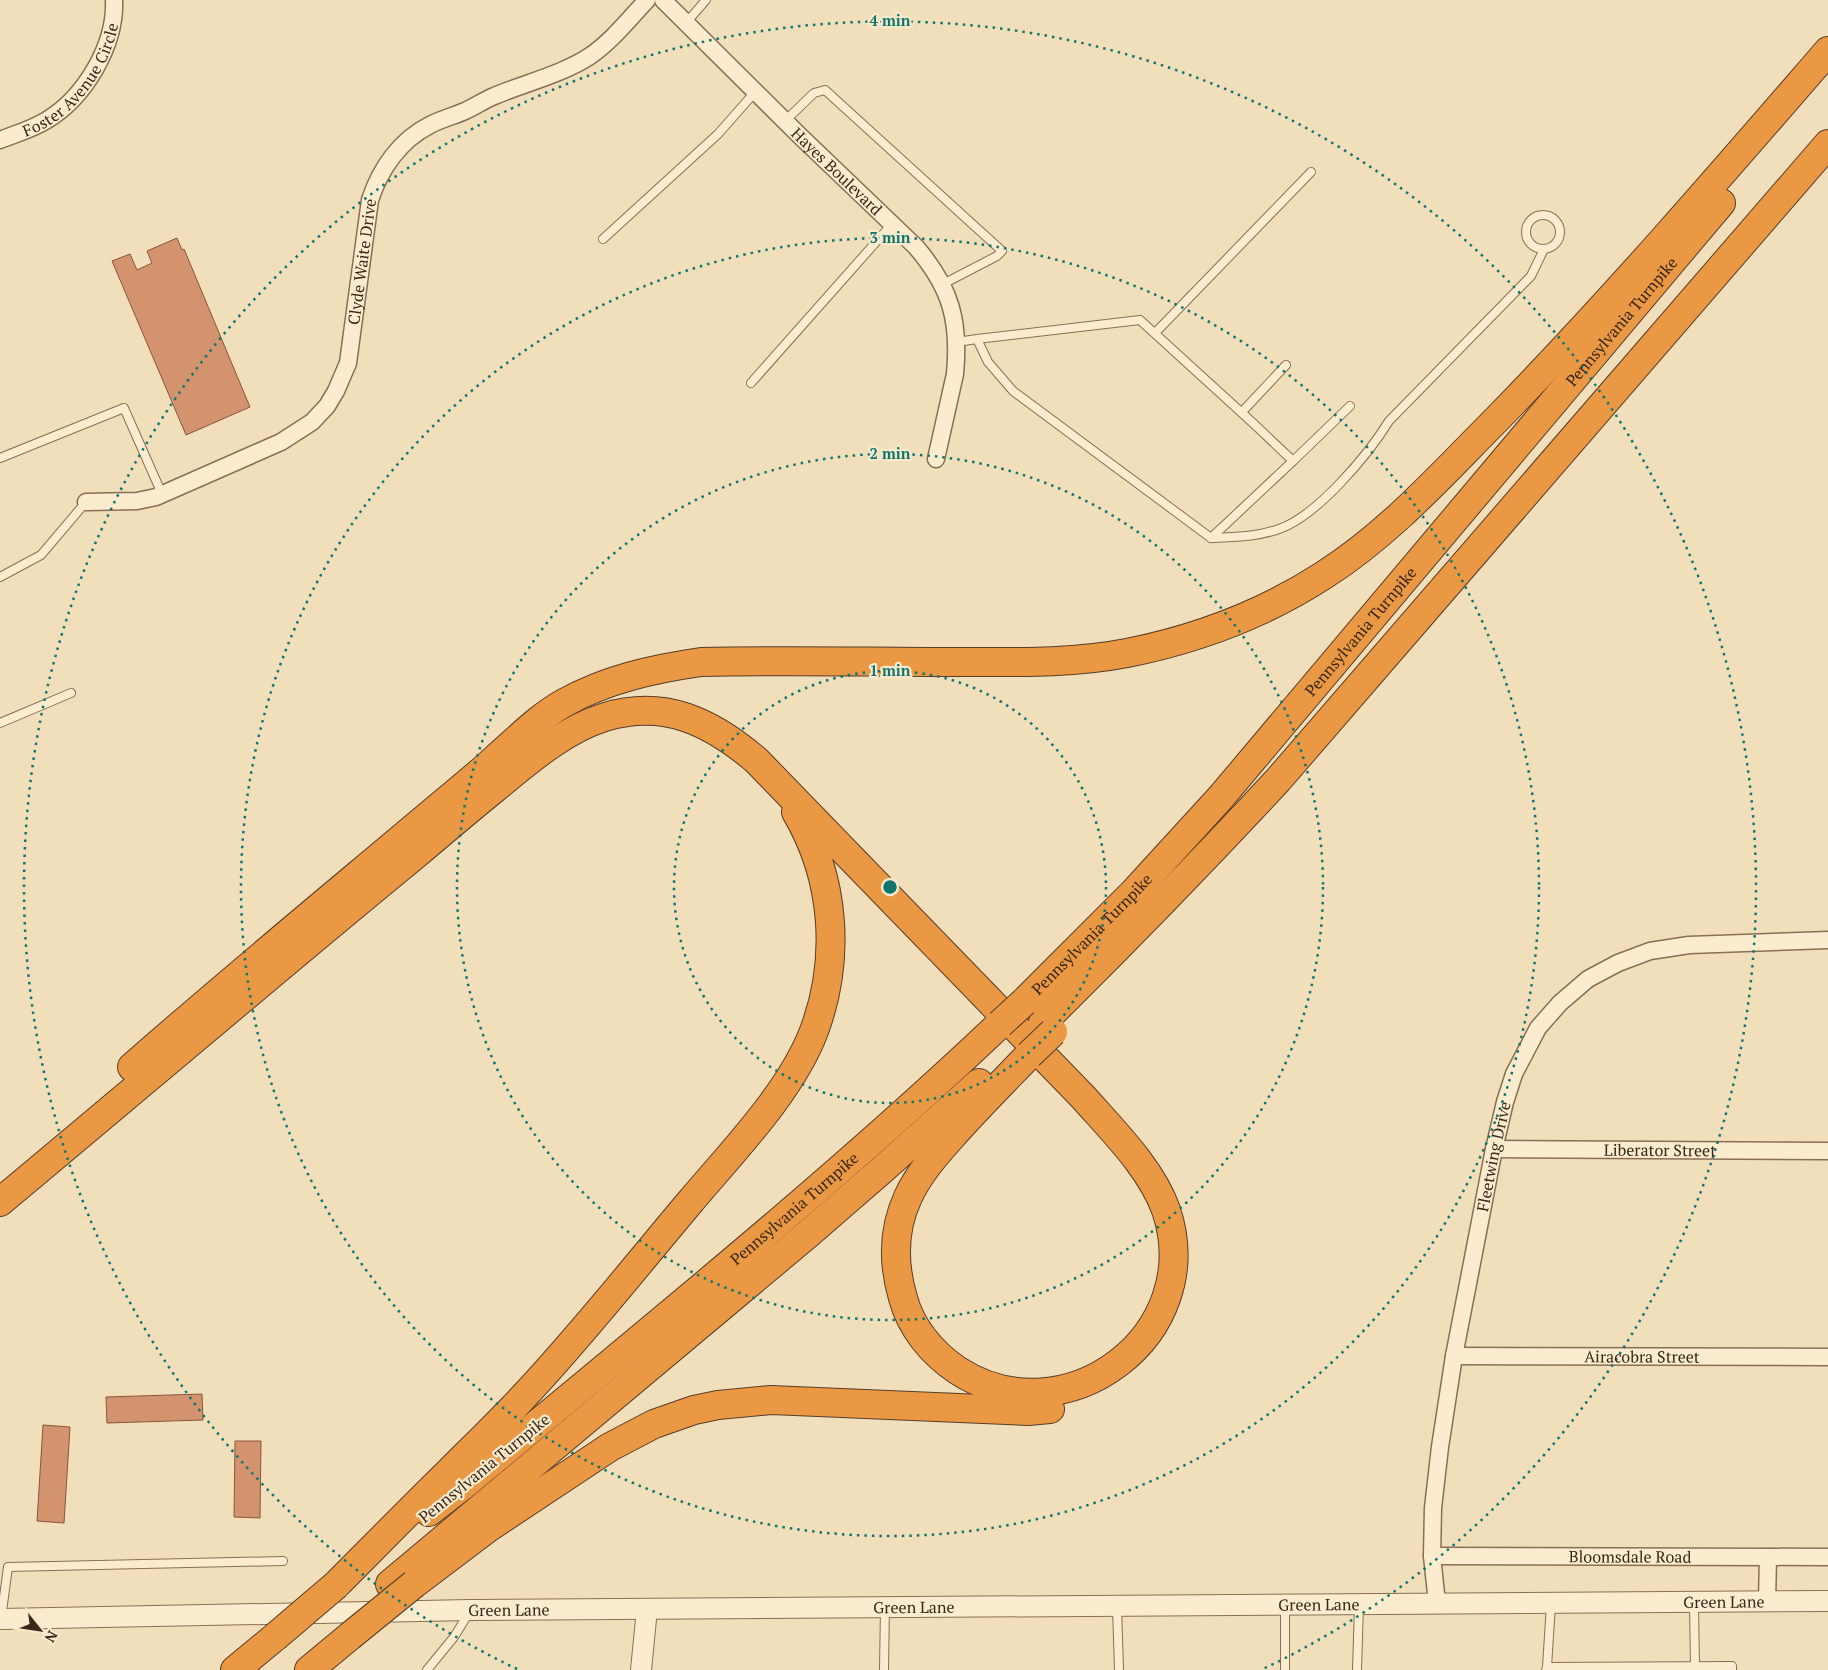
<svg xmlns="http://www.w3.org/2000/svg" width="1828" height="1670" viewBox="0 0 1828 1670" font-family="'PT Serif',serif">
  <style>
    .building { fill: #d3936e; stroke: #8b5538 }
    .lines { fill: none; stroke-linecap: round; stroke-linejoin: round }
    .service-casing { stroke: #8a6e54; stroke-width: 10 }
    .minor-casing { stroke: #8a6e54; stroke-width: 19 }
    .tertiary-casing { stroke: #8a6e54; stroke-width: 22 }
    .motorway-casing { stroke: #573c29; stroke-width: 30 }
    .service { stroke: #fceccf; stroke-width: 8 }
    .minor { stroke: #fceccf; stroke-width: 16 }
    .tertiary { stroke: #fceccf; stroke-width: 20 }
    .motorway { stroke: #ea9843; stroke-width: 28 }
    .motorway-bridge-casing { stroke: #573c29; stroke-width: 30; stroke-linecap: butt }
    .motorway-bridge { stroke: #ea9843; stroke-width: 28 }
    .ring { fill: none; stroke: #0f766e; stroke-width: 2.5; stroke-dasharray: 2.5 5 }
    .labels { text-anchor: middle; stroke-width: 4.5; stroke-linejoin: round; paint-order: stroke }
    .street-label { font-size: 16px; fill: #38271a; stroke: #f8e9cc }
    .centre { fill: #0f766e; stroke: #f8e9cc; stroke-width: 2.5 }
    .ring-label { font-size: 15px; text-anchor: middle; font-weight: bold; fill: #0f766e; stroke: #f8e9cc; stroke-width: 4.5; stroke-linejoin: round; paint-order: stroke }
  </style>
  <rect width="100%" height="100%" fill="#f1dfbc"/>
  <!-- building -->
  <g class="building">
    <polygon points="177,238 182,250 184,249 250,407 186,435 112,261 130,254 137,270 152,263 147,251"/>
    <polygon points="202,1394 203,1420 107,1423 106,1397"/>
    <polygon points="43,1425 70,1427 64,1523 37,1521"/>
    <polygon points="235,1441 261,1441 260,1518 234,1517"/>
  </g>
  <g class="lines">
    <!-- service casing -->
    <g class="service-casing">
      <g id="service">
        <polyline points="686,23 706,0"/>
        <polyline points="785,121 814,93 825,90 1002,251 997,256 943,284"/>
        <circle cx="1543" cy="232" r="17"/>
        <polyline points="603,239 718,134 755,92"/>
        <polyline points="1155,333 1311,172"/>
        <polyline points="957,342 977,339 1140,320 1254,424 1293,461 1211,538 1013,391 988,362 977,339"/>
        <polyline points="751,383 892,224"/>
        <polyline points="1242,412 1286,365"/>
        <polyline points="0,458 124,408 162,494"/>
        <polyline points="1293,461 1350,406"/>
        <path d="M1211,538c24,-1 45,-1 68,-9 38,-13 89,-74 110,-108l142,-145 13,-27"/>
        <polyline points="0,577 41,555 86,502"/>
        <polyline points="0,723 71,693"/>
        <polyline points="1694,1604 1695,1666"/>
        <polyline points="1285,1605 1285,1670"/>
        <polyline points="1117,1607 1119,1670"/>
        <polyline points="1,1619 8,1567 283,1561"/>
        <polyline points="1547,1667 1551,1604"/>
        <polyline points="427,1670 454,1637 470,1611"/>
        <polyline points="884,1670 885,1607"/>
        <polyline points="1357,1670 1359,1605"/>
        <polyline points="1546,1670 1547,1667 1732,1666 1732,1670"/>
      </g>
    </g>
    <!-- minor casing -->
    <g class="minor-casing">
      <g id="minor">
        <path id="s1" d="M663,0l137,136 116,111c35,41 44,74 39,127l-19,85"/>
        <path id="s2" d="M0,140c15,-6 33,-11 47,-20 38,-23 69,-75 67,-120"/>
        <path id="s3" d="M86,502l51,-1 19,-4 125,-55 31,-20 15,-16 9,-15 12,-28 22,-163c10,-31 30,-60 60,-75 11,-6 24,-9 35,-14 9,-4 18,-10 27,-14 32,-14 69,-22 98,-41 22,-15 39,-37 57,-56"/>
        <path id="s4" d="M1494,1149l334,2"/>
        <path id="s5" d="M1454,1356l374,1"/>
        <path id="s6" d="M1432,1556l396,1"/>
        <polyline points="1767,1601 1768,1557"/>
        <path id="s7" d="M1437,1603l-5,-47 1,-48 7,-61 14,-91 40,-207 11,-47 9,-28 24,-46 22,-25 28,-24 30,-16 32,-12 39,-6 139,-5"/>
      </g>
    </g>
    <!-- tertiary casing -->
    <g class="tertiary-casing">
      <g id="tertiary">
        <path id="s8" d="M0,1619l471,-9 1357,-9"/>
        <polyline points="641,1670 647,1609"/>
      </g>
    </g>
    <!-- motorway casing -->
    <g class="motorway-casing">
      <g id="motorway">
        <path id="s9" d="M1024,1002l111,-111 86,-94 500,-594"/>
        <path d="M1043,1022c80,-79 158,-159 235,-242l550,-636"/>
        <path d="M132,1067c99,-87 201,-171 302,-256 21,-18 43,-35 63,-54 22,-19 42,-40 67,-54 43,-24 89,-34 137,-41 85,-2 169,0 254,0 57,0 115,2 172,-9 70,-14 137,-39 197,-78 66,-42 118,-101 173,-156 115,-118 223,-243 331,-368"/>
        <path d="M0,1202c138,-115 275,-232 414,-346 27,-23 53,-45 80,-67 33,-27 69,-59 111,-72 60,-18 106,5 151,43l328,338c29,33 67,70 82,112 42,124 -100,231 -209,160 -25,-17 -46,-42 -54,-72 -10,-34 -10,-69 5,-101 11,-24 29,-44 46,-63 24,-27 50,-53 75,-79"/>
        <path id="s10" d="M429,1512l36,-28c181,-151 364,-298 535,-460"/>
        <polyline points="390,1584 808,1234 883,1169 979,1083"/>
        <polyline points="414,1584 488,1528 610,1447 654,1424 694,1410 718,1405 771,1400 1028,1411 1050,1409"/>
        <path d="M336,1585c38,-38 75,-76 113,-113 26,-26 53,-52 78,-79 57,-61 109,-127 163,-191 42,-50 101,-110 124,-171 27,-72 21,-153 -18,-219"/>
        <polyline points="235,1670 275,1637"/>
        <polyline points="309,1670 350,1636"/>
      </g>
    </g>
    <!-- service -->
    <use href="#service" class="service"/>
    <!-- minor -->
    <use href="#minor" class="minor"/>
    <!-- tertiary -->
    <use href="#tertiary" class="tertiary"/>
    <!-- motorway -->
    <use href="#motorway" class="motorway"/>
    <!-- motorway-bridge casing -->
    <g class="motorway-bridge-casing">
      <g id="motorway-bridge">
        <polyline points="1000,1024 1024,1002"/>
        <polyline points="1029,1055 1053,1032"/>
        <polyline points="350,1636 414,1584"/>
        <polyline points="275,1637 336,1585"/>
      </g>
    </g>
    <!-- motorway-bridge -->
    <use href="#motorway-bridge" class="motorway-bridge"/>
  </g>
  <!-- distance rings -->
  <g class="ring">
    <circle cx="890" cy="887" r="216"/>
    <circle cx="890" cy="887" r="433"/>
    <circle cx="890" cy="887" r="649"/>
    <path d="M517 1669A866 866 0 1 1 1263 1669"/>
  </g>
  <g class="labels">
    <!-- street labels -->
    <g class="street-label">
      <text dy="6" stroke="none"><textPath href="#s2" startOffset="98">Foster Avenue Circle</textPath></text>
      <text dy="6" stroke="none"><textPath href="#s1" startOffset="244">Hayes Boulevard</textPath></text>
      <text dy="6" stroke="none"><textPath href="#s3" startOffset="416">Clyde Waite Drive</textPath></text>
      <text dy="6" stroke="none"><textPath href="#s9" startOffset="906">Pennsylvania Turnpike</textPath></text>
      <text dy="6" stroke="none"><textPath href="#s9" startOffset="501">Pennsylvania Turnpike</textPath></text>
      <text dy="6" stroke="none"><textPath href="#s9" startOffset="96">Pennsylvania Turnpike</textPath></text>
      <text dy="6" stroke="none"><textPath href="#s4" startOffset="166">Liberator Street</textPath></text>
      <text dy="6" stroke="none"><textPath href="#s7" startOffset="452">Fleetwing Drive</textPath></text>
      <text dy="6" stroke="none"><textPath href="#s10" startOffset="475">Pennsylvania Turnpike</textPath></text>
      <text dy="6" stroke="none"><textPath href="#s5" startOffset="188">Airacobra Street</textPath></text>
      <text transform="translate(484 1468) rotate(-39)" y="6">Pennsylvania Turnpike</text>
      <text dy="6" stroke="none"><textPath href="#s6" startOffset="198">Bloomsdale Road</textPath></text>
      <text dy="6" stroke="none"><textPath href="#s8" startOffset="1724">Green Lane</textPath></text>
      <text dy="6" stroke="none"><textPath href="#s8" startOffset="1319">Green Lane</textPath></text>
      <text dy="6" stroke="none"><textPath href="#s8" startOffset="914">Green Lane</textPath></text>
      <text dy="6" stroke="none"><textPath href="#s8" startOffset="509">Green Lane</textPath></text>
    </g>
  </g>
  <circle cx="890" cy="887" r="8" class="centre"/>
  <g class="ring-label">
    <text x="890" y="26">4 min</text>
    <text x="890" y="243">3 min</text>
    <text x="890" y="459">2 min</text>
    <text x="890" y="676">1 min</text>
  </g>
  <!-- north arrow -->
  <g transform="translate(40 1630) rotate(120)" stroke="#f8e9cc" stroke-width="4" paint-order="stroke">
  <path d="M0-4L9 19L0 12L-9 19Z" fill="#38271a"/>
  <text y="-8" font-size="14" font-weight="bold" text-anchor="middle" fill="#38271a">N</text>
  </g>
</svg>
